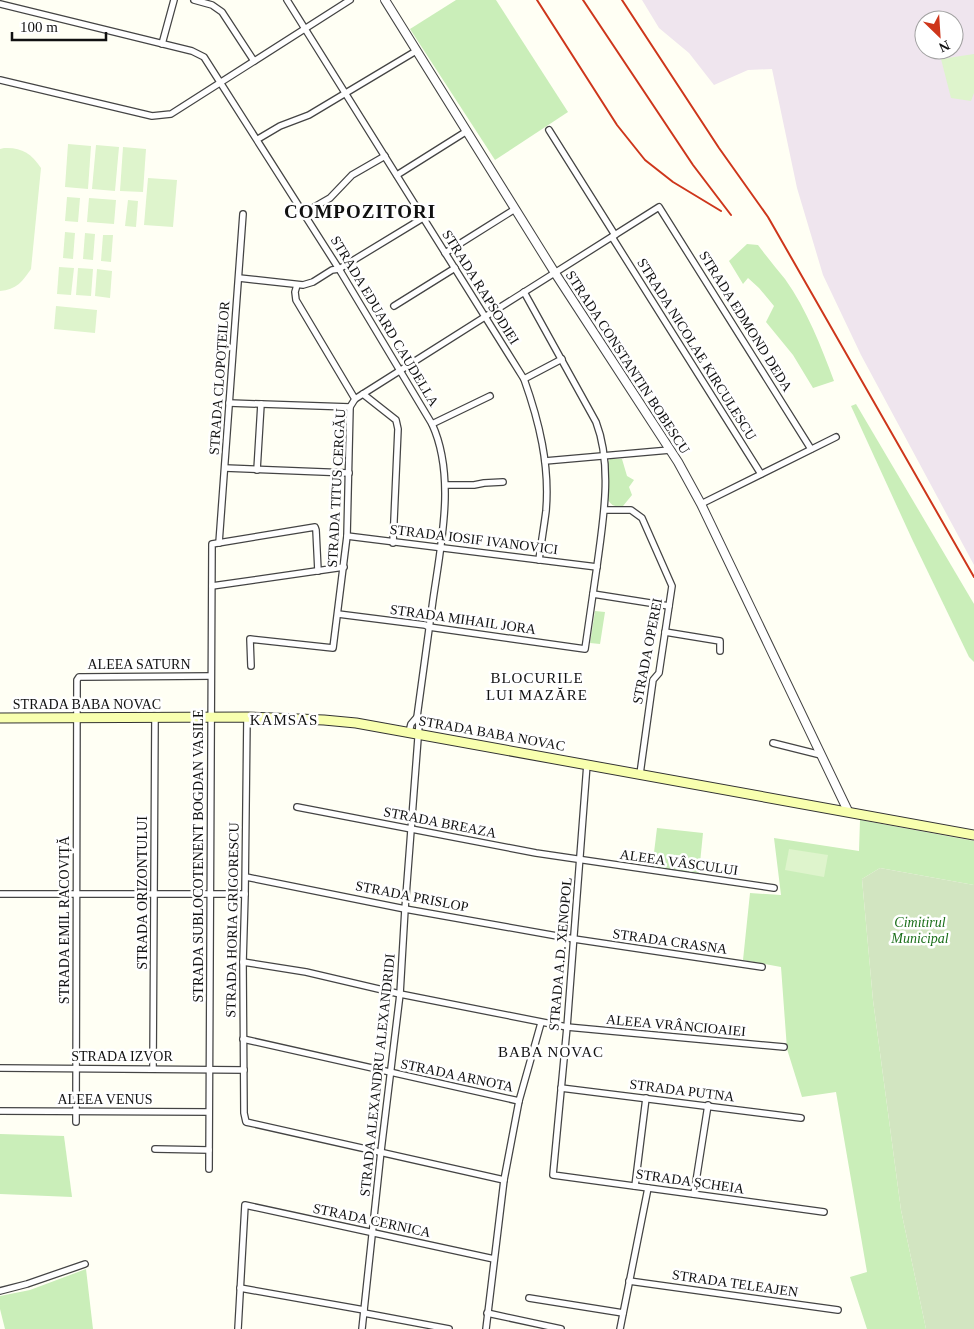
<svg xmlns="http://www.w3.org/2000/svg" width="974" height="1329" viewBox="0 0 974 1329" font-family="Georgia,serif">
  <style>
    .industrial { fill: #efe5ee; fill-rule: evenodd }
    .green { fill: #caeeb9 }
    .cemetery { fill: #d2e5c1 }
    .pitch { fill: #def4cc }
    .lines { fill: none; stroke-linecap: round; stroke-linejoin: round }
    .minor-casing { stroke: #444; stroke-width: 8 }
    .tertiary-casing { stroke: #444; stroke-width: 10 }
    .secondary-casing { stroke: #333; stroke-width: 11 }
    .minor { stroke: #fff; stroke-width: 5.5 }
    .tertiary { stroke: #fff; stroke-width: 8 }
    .secondary { stroke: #f8ffaf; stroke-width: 9 }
    .rail { stroke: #ce361b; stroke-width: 2 }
    .labels { text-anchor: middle; stroke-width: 5; stroke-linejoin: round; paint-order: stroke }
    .street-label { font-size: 14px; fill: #111; stroke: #fff }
    .park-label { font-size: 14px; font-style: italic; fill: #1b6f1a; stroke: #fff }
    .neighbourhood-label { font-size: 15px; letter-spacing: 1px; fill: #111; stroke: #fff }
    .district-label { font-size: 19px; font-weight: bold; letter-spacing: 1px; fill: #111; stroke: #fff }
  </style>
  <rect width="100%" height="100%" fill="#fffff4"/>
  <!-- industrial -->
  <path class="industrial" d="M642,0h332v565l-113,-210 -38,-80 -26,-87 -25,-119 -24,1 -34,15 -25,-32 -30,-25zM924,20h30v30h-30z"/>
  <!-- green -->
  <g class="green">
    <polygon points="456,0 496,0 568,112 495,160 410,29"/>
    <path d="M747,244l11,1c9,12 18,23 27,34 22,31 36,67 49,102l-21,7 -20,-33 -27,-33 8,-16 -15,-18 -11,-10 -5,6 -14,-23z"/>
    <polygon points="856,404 974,604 974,662 969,657 912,539 851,406"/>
    <path d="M610,459h12l5,17 7,4 -5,7 3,8 -9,11c-8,1 -11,0 -15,-6v-38z"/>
    <polygon points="595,611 605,612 600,644 590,643"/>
    <polygon points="860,820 974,841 974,885 880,868 862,879 873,1000 901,1210 926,1329 867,1329 850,1277 867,1272 836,1092 802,1097 787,1049 781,967 743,960 750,893 781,895 774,838 859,851"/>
    <polygon points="657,828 703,833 699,873 652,869"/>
    <polygon points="0,1134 64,1136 72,1197 0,1194"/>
    <polygon points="86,1269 93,1329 5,1329 0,1309 0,1296 30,1290"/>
  </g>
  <!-- cemetery -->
  <polygon class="cemetery" points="880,868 974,885 974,1329 926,1329 901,1210 873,1000 862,879"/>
  <!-- pitch -->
  <g class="pitch">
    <polygon points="974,54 974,93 971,101 951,98 941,59"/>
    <polygon points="68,144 91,146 88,189 65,187"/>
    <polygon points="96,145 119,147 115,191 92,189"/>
    <polygon points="123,147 146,149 143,192 120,191"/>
    <path d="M4,148c17,-1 27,5 37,20l-10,101c-8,12 -15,21 -31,22v-142z"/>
    <polygon points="148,178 177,180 173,227 144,225"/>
    <polygon points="67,197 80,198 78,222 65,221"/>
    <polygon points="89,198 116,200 114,224 87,222"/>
    <polygon points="128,200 138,201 136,227 125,226"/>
    <polygon points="65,232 75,233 73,259 63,258"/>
    <polygon points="85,233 95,234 93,260 83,259"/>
    <polygon points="103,235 113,235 111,262 101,261"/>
    <polygon points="59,267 74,268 71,295 57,294"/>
    <polygon points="78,268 93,269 91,296 76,295"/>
    <polygon points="97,269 112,271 110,298 95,296"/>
    <polygon points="56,306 97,310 95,333 54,329"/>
    <polygon points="789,849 828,855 824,877 785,870"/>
  </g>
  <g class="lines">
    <!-- minor casing -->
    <g class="minor-casing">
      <g id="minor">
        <polyline points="194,0 212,5 222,12 254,61"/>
        <path d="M287,0l237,379c15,42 26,86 22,132 -2,16 -5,33 -7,49"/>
        <path d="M0,4l192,47 12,6 135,212 93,155c24,52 9,120 1,176 -5,39 -11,78 -16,117l2,8 -14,184 -5,85 -19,157 -19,178"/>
        <polyline points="162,44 174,0"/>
        <polyline points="0,80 152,116 171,114 350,0"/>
        <polyline points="549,130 615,235"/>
        <polyline points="258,139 280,126 309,115 416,51"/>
        <polyline points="397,175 467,131"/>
        <polyline points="304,213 330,198 352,175 385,156"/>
        <polyline points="612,237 761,474"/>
        <polyline points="445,253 515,209"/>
        <polyline points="239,278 303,285 313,282 332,270 339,269 423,218"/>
        <polyline points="394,306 455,268"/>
        <polyline points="524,379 562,359"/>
        <polyline points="363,394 396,420 398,429 393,543"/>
        <polyline points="355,399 659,207 811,449"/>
        <polyline points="229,403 350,407"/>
        <polyline points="432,424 490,396"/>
        <polyline points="545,461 670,450"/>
        <polyline points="225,468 349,473"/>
        <polyline points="257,470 261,404"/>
        <polyline points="446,485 474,485 484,483 503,482"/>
        <polyline points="701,504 836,437"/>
        <polyline points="605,510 631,510 642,518 672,586 659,673 653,680 640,774"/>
        <polyline points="347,536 597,567"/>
        <polyline points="219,543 243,214"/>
        <polyline points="212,586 344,567"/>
        <polyline points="593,594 669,606"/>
        <path d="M338,614l87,11 4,2 156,22c4,-28 8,-55 12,-83 6,-45 16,-100 -1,-144l-72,-130"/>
        <polyline points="665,632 720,641 720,651"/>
        <polyline points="251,666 250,639 333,648 347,536 350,407 355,399 296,300 295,292 297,285"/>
        <polyline points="247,717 245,894 243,962 244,1113 246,1122 504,1180"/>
        <polyline points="409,732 411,724 417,717"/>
        <polyline points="773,743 821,755"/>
        <polyline points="587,764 567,1027 553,1175 824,1212"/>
        <polyline points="297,807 536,853 774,888"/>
        <polyline points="246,877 405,909 574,939 762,967"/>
        <polyline points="0,894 245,894"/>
        <polyline points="243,962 306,972 400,994 567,1027 784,1047"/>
        <polyline points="243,1039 519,1101"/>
        <polyline points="0,1068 244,1070"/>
        <polyline points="153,1069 155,717"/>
        <polyline points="561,1088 801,1118"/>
        <polyline points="0,1111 209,1112"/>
        <polyline points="76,1122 77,680 79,677 83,677 211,676"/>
        <polyline points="155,1149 209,1150"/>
        <polyline points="209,1169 212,544 315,527 316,530 318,571"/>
        <polyline points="635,1186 646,1098"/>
        <polyline points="694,1194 708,1105"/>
        <polyline points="629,1281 838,1310"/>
        <polyline points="240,1288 364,1310"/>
        <polyline points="0,1291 27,1284 85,1264"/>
        <polyline points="529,1298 623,1313"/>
        <polyline points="364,1313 449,1329"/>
        <polyline points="487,1313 561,1329"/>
        <polyline points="238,1329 245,1205 494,1259"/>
        <polyline points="486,1329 504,1180 519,1101 541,1023"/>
        <polyline points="620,1329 648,1188"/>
      </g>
    </g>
    <!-- tertiary casing -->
    <g class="tertiary-casing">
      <polyline id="tertiary" points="385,0 555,273 678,462 701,504 848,811"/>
    </g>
    <!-- secondary casing -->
    <g class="secondary-casing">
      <polyline id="secondary" points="0,718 247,717 324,720 356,723 974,835"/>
    </g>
    <!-- minor -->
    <use href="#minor" class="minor"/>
    <!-- tertiary -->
    <use href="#tertiary" class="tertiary"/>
    <!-- secondary -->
    <use href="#secondary" class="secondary"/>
    <!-- rail -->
    <g class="rail">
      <polyline points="537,0 617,125 645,160 673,182 721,211"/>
      <polyline points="583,0 693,165 731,215"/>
      <polyline points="622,0 719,148 768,217 974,577"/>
    </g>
  </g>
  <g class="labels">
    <!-- street labels -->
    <g class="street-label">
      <text transform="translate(481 287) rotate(58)" y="5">STRADA RAPSODIEI</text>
      <text transform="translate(385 321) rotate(59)" y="5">STRADA EDUARD CAUDELLA</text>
      <text transform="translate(746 321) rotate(58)" y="5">STRADA EDMOND DEDA</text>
      <text transform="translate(697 349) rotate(58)" y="5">STRADA NICOLAE KIRCULESCU</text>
      <text transform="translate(628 362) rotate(57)" y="5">STRADA CONSTANTIN BOBESCU</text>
      <text transform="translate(219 378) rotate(-86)" y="5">STRADA CLOPOȚEILOR</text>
      <text transform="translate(336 488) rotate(-87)" y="5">STRADA TITUS CERGĂU</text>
      <text transform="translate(474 539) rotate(7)" y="5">STRADA IOSIF IVANOVICI</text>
      <text transform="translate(463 619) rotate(8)" y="5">STRADA MIHAIL JORA</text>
      <text transform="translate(647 651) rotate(-79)" y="5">STRADA OPEREI</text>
      <text x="139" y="669">ALEEA SATURN</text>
      <text x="87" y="709">STRADA BABA NOVAC</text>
      <text transform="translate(492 733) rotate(10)" y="5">STRADA BABA NOVAC</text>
      <text transform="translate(440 822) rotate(11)" y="5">STRADA BREAZA</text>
      <text transform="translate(198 856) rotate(-90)" y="5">STRADA SUBLOCOTENENT BOGDAN VASILE</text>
      <text transform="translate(679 862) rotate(8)" y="5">ALEEA VÂSCULUI</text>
      <text transform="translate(142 893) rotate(-90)" y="5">STRADA ORIZONTULUI</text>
      <text transform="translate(412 896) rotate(11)" y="5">STRADA PRISLOP</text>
      <text transform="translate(64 920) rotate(-90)" y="5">STRADA EMIL RACOVIȚĂ</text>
      <text transform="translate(232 920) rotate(-89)" y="5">STRADA HORIA GRIGORESCU</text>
      <text transform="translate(670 941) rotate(8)" y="5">STRADA CRASNA</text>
      <text transform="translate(560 954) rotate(-85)" y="5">STRADA A.D. XENOPOL</text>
      <text transform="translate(676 1025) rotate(5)" y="5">ALEEA VRÂNCIOAIEI</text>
      <text x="122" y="1061">STRADA IZVOR</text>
      <text transform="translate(377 1075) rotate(-84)" y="5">STRADA ALEXANDRU ALEXANDRIDI</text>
      <text transform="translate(457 1075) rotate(12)" y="5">STRADA ARNOTA</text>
      <text transform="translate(682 1090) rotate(7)" y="5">STRADA PUTNA</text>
      <text x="105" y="1104">ALEEA VENUS</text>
      <text transform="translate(690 1181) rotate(8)" y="5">STRADA ȘCHEIA</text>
      <text transform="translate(372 1220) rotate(12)" y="5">STRADA CERNICA</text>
      <text transform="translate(735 1283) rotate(8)" y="5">STRADA TELEAJEN</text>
    </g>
    <!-- park labels -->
    <g class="park-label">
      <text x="920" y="927">Cimitirul<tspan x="920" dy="16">Municipal</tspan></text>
    </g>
    <!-- neighbourhood labels -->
    <g class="neighbourhood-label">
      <text x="537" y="683">BLOCURILE<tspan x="537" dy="17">LUI MAZĂRE</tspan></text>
      <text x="284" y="725">KAMSAS</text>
      <text x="551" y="1057">BABA NOVAC</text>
    </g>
    <!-- district labels -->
    <g class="district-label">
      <text x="360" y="218">COMPOZITORI</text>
    </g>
  </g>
  <!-- north arrow -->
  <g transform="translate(939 35) rotate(155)"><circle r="24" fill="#ffffff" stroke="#a0a0a0"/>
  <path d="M0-4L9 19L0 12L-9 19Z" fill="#ce361b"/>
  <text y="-8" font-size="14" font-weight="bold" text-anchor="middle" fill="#111111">N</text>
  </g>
  <!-- scale -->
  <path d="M12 32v8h94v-8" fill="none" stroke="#111111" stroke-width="2.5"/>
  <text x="20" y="32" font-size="15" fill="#111111" stroke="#ffffff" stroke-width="4" paint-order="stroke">100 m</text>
</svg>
